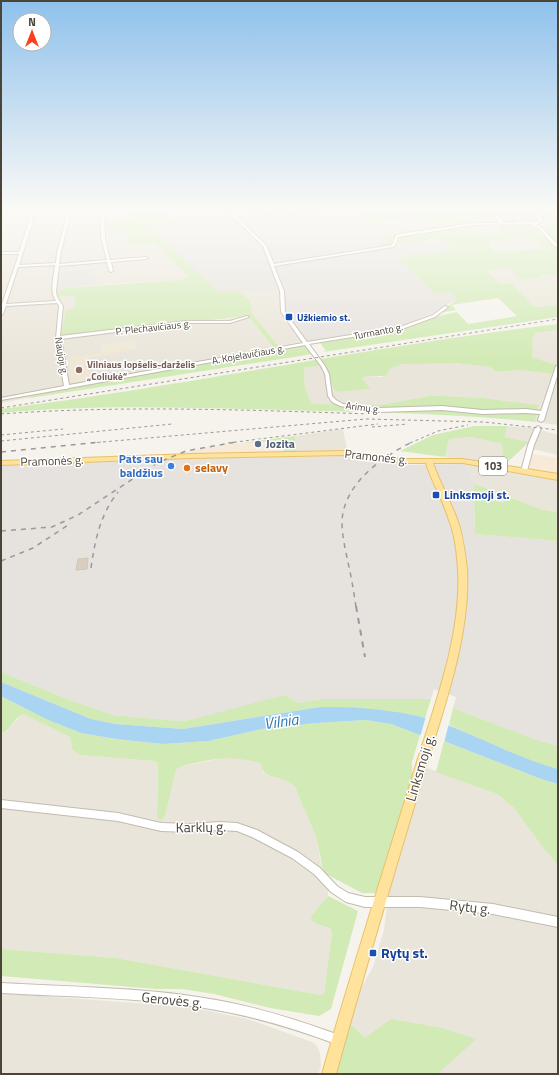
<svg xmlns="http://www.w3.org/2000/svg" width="559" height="1075" viewBox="0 0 559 1075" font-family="'Titillium Web',sans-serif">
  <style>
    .residential { fill: #eae5da }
    .commercial { fill: #f7ead8 }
    .industrial { fill: #e6e2dd }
    .education { fill: #efe8d6 }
    .green { fill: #d2eab5; fill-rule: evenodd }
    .water { fill: #a9d4f2 }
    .pier { fill: #f6f3ec }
    .building { fill: #d8cfc1; stroke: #d3c7b4 }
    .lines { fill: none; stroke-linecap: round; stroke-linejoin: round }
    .minor-casing { stroke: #c2bbae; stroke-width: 2 }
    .major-casing { stroke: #e6c16a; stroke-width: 2 }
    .minor { fill: #fff; fill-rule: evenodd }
    .major { fill: #ffe39c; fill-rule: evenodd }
    .rail-far2 { stroke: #9a9a9a; stroke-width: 1; stroke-dasharray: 3 3; stroke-linecap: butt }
    .rail-far1 { stroke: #9a9a9a; stroke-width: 1.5; stroke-dasharray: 5 5; stroke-linecap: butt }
    .rail { stroke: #9a9a9a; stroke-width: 2; stroke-dasharray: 6 6; stroke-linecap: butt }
    .transit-dot { fill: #1a4fb4; stroke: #fff; stroke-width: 1.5 }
    .education-dot { fill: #8d6e63; stroke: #fff; stroke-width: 1.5 }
    .service-dot { fill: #5c6f8a; stroke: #fff; stroke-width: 1.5 }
    .shop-dot { fill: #3f7fe0; stroke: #fff; stroke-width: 1.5 }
    .food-dot { fill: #e8710a; stroke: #fff; stroke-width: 1.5 }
    .labels { text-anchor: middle; stroke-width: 3; stroke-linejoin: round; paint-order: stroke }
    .far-transit-label { font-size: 10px; font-weight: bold; fill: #164399; stroke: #fff; text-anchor: start }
    .far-street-label { font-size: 10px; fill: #4b4439; stroke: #fff }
    .far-education-label { font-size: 10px; font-weight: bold; fill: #785e54; stroke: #fff; text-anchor: start }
    .shield { fill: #fff; stroke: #817c74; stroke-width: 1 }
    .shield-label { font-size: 11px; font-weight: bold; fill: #4b4439 }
    .service-label { font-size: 12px; font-weight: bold; fill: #4e5e75; stroke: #fff; text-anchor: start }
    .street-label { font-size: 12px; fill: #4b4439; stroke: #fff }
    .shop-label { font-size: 12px; font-weight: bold; fill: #366cbe; stroke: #fff; text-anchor: end }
    .food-label { font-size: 12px; font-weight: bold; fill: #c56008; stroke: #fff; text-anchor: start }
    .transit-label { font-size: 12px; font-weight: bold; fill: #164399; stroke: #fff; text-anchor: start }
    .near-street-label { font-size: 14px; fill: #4b4439; stroke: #fff }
    .near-transit-label { font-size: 14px; font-weight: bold; fill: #164399; stroke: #fff; text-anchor: start }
    .near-water-label { font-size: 16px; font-style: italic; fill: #2e7ab2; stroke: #fff }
  </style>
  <rect width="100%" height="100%" fill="#f6f3ec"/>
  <!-- residential -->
  <g class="residential">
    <polygon points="4,211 139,211 132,212 128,219 105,221 125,230 130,245 154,243 189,277 178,280 98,285 95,268 58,272 58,297 75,295 74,308 184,322 210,321 248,316 275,350 1,403 1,212"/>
    <polygon points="407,219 442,227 446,227 401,234 380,235 382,233 376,227 377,224"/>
    <polygon points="476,224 495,224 503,232 478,234 469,232 457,227"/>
    <polygon points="532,237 543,249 496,252 492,250 490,241"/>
    <polygon points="501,268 509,268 542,278 539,275 558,275 558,305 535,307 511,283 500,284 486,270"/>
    <polygon points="239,291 284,291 285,312 307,341 278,346 252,313 250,300"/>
    <polygon points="558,330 558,425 535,422 539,405 483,398 442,396 429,396 380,405 312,404 305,388 304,370 302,368 325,365 334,390 338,392 369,389 362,378 368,376 382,377 390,369 397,365 406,363 454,363 490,367 495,371 501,372 519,370 552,374 556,365 532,357 533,350 532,339 536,333"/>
    <polygon points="507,426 534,428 558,435 558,455 533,449 529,442 505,437"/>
    <polygon points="343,429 347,450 297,453 295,436"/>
    <polygon points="471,437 502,444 507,459 510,460 503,466 445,457 449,439"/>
    <polygon points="466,464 558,479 558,498 555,498 556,512 540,509 506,496 504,503 488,498 488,489 474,484"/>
    <polygon points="23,714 70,737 72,750 80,755 154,761 158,764 157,818 166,812 176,770 180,767 227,757 242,758 260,763 264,773 269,776 290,781 295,787 316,837 320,859 323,869 328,875 328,896 312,915 317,924 330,928 332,933 324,994 321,995 116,958 1,949 1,734 7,731 20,716"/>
    <polygon points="425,767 497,794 514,808 544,849 558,865 558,1074 438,1074 475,1039 365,1038 349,1023 357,995 373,967 384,930 389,889"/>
    <polygon points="1,993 189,1007 248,1019 312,1042 317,1046 320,1053 321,1067 318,1074 1,1074"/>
  </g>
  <!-- commercial -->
  <g class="commercial">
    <polygon points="282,441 284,453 181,454 207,447 240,443"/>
    <polygon points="532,454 558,458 558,474 531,470 528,466"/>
  </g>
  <!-- industrial -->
  <g class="industrial">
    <polygon points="168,211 234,211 236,213 299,211 359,211 370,225 390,245 442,238 455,251 398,258 456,297 457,299 433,313 398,327 307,341 286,314 284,291 219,292 152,229 175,223 169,218"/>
    <polygon points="95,268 98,285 66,288 55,292 58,272"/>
    <polygon points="344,456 376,462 403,465 466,464 474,484 475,534 557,541 555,497 558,498 558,746 534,739 453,708 456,697 434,689 431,699 322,699 298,703 287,696 190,720 178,721 113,715 70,700 1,672 1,465 165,459"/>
  </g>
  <!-- education -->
  <polygon class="education" points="135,340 136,349 86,359 91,380 72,383 68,358 101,353 101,344"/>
  <!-- green -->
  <g class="green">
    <polygon points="139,211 168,211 169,218 176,223 152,229 219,292 239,291 250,300 252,313 278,346 273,347 248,316 61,337 66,310 74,308 75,296 58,297 55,292 66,288 178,280 189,277 154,243 130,245 125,230 105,231 105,221 128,219 132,212"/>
    <path d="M234,211h151l-5,1 -1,4c9,6 17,2 25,-3l-5,-2h134l6,9 -7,3 -51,-1 -35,5 -42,-8 -27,5 -1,3 5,8 20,-1 -5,2 -3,8 -3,1 -20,-20 -11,-14h-60l-64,3z"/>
    <path d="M536,211h22v64h-18l2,3 -22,1 -11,-11 -23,2 14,14 11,-1 24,24 23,-2v12l-242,36 10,-2 -6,-8 83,-15 35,-12 19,-4 11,12 49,-8 -19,-18 -46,7 4,5 -16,3 16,-13v-3l-7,-5 -13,3 -38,-37 56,-8 -12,-12 -45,6 1,-7 1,-1 58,-9 12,5 9,2 24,-2 -7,-8h41l6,-2 -1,-4zM531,237l12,12 -47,3 -4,-2 -2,-9z"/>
    <path d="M558,324v6l-22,3 -4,6 1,11 -1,7 24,8 -4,9 -33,-4 -18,2 -6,-1 -5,-4 -36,-4 -53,1 -11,5 -4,7h-18l-6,2 8,11 -32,3 -4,-2 -9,-25 -22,3 1,2 1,18 7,16 68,1 49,-9h13l41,2 56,7 -4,17c-84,-9 -169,-10 -253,-12 -94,-2 -187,-6 -281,3v-4c186,-23 370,-63 557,-85z"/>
    <polygon points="302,345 305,346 313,354 30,398 30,396"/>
    <polygon points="474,426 507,426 505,437 529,442 510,460 503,457 502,444 471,437 449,439 445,457 400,451 433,435"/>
    <polygon points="295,436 297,453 284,453 282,441 240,443"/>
    <polygon points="474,484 488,489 488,498 503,503 506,496 540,509 556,512 557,541 475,534"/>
    <path d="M1,672l69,28 43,15 65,6 12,-1 91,-24h6l11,7 24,-4h109l-6,19c-35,-6 -69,-12 -105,-11l-137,22 -68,-5 -24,-5 -90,-37z"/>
    <path d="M1,696l47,24 33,13 35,6 47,5 46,-3 53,-12 54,-6 50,-3 25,4 29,11 -8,27v14l-36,117h-14l-34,-18 -5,-6 -7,-32 -21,-50c-9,-11 -26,-8 -31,-15 -2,-3 -3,-7 -4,-9 -32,-9 -49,-4 -80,4l-4,3 -10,42 -2,5 -3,3 -4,-2 1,-54 -4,-3 -74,-6 -8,-5 -2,-13 -47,-23c-9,4 -12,16 -22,20z"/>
    <polygon points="453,708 534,739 558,746 558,769 534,763 449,725"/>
    <polygon points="444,741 541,779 558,784 558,865 544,849 514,808 497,794 436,772"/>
    <polygon points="328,896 358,911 331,1009 319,1016 270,1008 214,994 182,989 156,989 1,976 1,949 116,958 321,995 324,994 332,933 330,928 317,924 311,920 312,915"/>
    <polygon points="391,1019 442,1028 476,1039 438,1074 334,1074 349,1023 365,1038"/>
  </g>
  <!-- water -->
  <g class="water">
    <path d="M384,211c7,0 17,-2 21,4 -7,5 -20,6 -27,0z"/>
    <path d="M1,682l90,37 24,5 68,5 137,-22c40,-1 93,4 130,19 36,14 70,33 108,43v15l-17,-5 -97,-38 -24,-6 -29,-11 -25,-4 -50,3 -54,6 -53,12 -46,3 -47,-5 -35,-6 -33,-13 -47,-24z"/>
  </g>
  <!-- pier -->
  <polygon class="pier" points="426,716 449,723 444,743 420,737"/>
  <!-- building -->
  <polygon class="building" points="88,558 87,569 76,570 78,559"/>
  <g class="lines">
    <!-- minor casing -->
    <g class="minor-casing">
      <g id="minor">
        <path d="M15,211c8,0 16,1 18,10l-14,44 37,-2 1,-11 11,-41h3l-10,41 -2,12 48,-4 -6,-22v-27h3l1,27 5,22 36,-3 2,1 -2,1 -35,3 2,9 -2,1 -2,-1 -2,-9 -48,4 -3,25 1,6 6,9 -3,30 126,-15h44l17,-5 2,1 -19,6h-44l-125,16 8,46 234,-42 -22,-31 -1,-21 -17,-45 -31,-30v-5h2l1,3 83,-3 -1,1 -81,4 30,29 8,19 118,-19 4,-10 9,-2 69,-10h26l-9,-12h2l11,12 16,-1 -9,-11h2l10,11h13l3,-2 -6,-9h3l7,9 -5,4h-3l7,4 16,17v3l-5,-3 -13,-16 -10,-5 -56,1 -76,12 -3,9 -2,1 -119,19 10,25 1,21 22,30 93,-15 33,-12 12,-9 3,1 -13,10 -33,12 -93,15 16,22 4,8 3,22 4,4 7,4 35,4 64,-2 41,4 43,-1 15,2 15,-45 2,-1v8l-14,47 -3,2 -3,-2 2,-6 -14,-1 -43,1 -41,-4 -64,2 -38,-6 -8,-4 -4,-6 -3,-22 -4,-8 -16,-21 -236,43 -2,1h-2l-64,11v-2l63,-12 -8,-48 3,-32 -2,-3 -51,3 -3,8 -2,1v-11h1l17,-50h-18v-2h18l10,-31 -2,-5 -12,-4zM55,265c-1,12 -6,26 1,36l-50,3 12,-37z"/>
        <polygon points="127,211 130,211 130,214 128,214"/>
        <polygon points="538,426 541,428 534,445 527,471 524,473 522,472 521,471 528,445 535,428"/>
        <polygon points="1,800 118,813 161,823 190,824 220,822 237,823 257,830 298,852 320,868 337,886 348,893 365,897 420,897 493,904 558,917 558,927 493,914 420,907 365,907 346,902 331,892 314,874 292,858 252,837 237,831 220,830 190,832 161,831 118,821 1,808"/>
        <path d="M1,983c68,4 136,4 203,15 47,7 91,21 135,37l4,1 1,4 -1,4 -4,1c-44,-16 -88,-30 -135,-37 -67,-11 -135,-11 -203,-15z"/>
      </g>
    </g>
    <!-- major casing -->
    <g class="major-casing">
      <path id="major" d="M345,451l56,8h62l95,15v6l-95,-17h-30c7,20 17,37 24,56 6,16 8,33 10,50 4,69 -26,146 -45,211 -29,98 -59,196 -86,294h-14c28,-98 59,-196 89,-293 20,-67 51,-141 47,-211 -1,-17 -3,-35 -9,-50 -6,-20 -17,-37 -23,-57h-25l-56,-8 -154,3 -190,7v-4l190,-7z"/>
    </g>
    <!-- minor -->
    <use href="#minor" class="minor"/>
    <!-- major -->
    <use href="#major" class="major"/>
    <!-- rail-far2 -->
    <g class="rail-far2">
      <polyline points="1,408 558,319"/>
      <path d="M1,414c123,-9 246,-4 370,0"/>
      <polyline points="372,427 408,424"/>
      <polyline points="1,435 63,429"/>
      <polyline points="1,441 172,424"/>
      <polyline points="91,443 366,419 484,422 558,430"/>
      <polyline points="228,443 378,424"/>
      <polyline points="410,443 438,431 468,425"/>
    </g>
    <!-- rail-far1 -->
    <g class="rail-far1">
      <polyline points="1,452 101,442"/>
      <polyline points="1,531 52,527 78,515 157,463 186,451 236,442"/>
      <polyline points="1,561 33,548 71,523"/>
      <path d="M91,568c4,-28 9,-53 27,-76"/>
      <path d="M356,607c-2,-13 -4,-27 -7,-40 -3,-15 -7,-30 -7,-45 1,-38 40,-65 70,-80"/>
    </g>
    <!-- rail -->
    <polyline class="rail" points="356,606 365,657"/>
  </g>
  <!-- sky -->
  <linearGradient id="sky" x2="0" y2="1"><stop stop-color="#8fc1ec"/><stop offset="0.58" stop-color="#fbfaf6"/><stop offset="1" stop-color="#fbfaf6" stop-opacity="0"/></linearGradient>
  <rect width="559" height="361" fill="url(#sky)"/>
  <!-- markers -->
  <g class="transit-dot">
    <rect x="285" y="313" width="8" height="8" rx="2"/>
    <rect x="432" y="491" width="8" height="8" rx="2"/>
    <rect x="369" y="949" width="8" height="8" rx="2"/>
  </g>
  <circle class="education-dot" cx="79" cy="370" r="4"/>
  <circle class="service-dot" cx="258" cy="444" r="4"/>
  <circle class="shop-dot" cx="171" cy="466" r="4"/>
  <circle class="food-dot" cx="187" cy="468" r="4"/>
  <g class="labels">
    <!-- far-transit labels -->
    <g class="far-transit-label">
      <text x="297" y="321">Užkiemio st.</text>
    </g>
    <!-- far-street labels -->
    <g class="far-street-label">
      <text transform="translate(153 327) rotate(-6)" y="4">P. Plechavičiaus g.</text>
      <text transform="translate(378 331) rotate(-11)" y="4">Turmanto g.</text>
      <text transform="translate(248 354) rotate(-10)" y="4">A. Kojelavičiaus g.</text>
      <text transform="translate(62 356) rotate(80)" y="4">Naujoji g.</text>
      <text transform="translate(363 407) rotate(7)" y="4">Arimų g.</text>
    </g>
    <!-- far-education labels -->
    <g class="far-education-label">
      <text x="87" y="368">Vilniaus lopšelis-darželis<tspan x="87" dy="12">„Coliukė“</tspan></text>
    </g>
    <!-- shield labels -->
    <rect class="shield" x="479" y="457" width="28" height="18" rx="3"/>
    <g class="shield-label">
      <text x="493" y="470">103</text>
    </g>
    <!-- service labels -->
    <g class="service-label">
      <text x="266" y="448">Jozita</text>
    </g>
    <!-- street labels -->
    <g class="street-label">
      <text transform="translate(376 457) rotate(6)" y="4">Pramonės g.</text>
      <text transform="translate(52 461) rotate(-2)" y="4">Pramonės g.</text>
    </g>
    <!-- shop labels -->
    <g class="shop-label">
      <text x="163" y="463">Pats sau<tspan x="163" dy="14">baldžius</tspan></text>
    </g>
    <!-- food labels -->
    <g class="food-label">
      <text x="195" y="472">selavy</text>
    </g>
    <!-- transit labels -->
    <g class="transit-label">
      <text x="444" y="499">Linksmoji st.</text>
    </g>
    <!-- near-street labels -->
    <g class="near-street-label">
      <text transform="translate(420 768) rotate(-73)" y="5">Linksmoji g.</text>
      <text transform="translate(201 827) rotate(-1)" y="5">Karklų g.</text>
      <text transform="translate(470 907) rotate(6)" y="5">Rytų g.</text>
      <text transform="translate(172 1000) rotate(6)" y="5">Gerovės g.</text>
    </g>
    <!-- near-transit labels -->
    <g class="near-transit-label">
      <text x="381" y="958">Rytų st.</text>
    </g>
    <!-- near-water labels -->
    <g class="near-water-label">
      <text transform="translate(281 721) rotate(-8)" y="6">Vilnia</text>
    </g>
  </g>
  <!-- border -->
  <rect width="559" height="1075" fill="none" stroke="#4b4439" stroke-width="4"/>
  <!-- north arrow -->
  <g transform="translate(32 32)"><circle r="19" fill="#ffffff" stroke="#b7b4b0"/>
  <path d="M0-3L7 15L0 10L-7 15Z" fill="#fc3f1d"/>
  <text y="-6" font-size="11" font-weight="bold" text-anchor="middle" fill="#4b4439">N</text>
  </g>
</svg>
